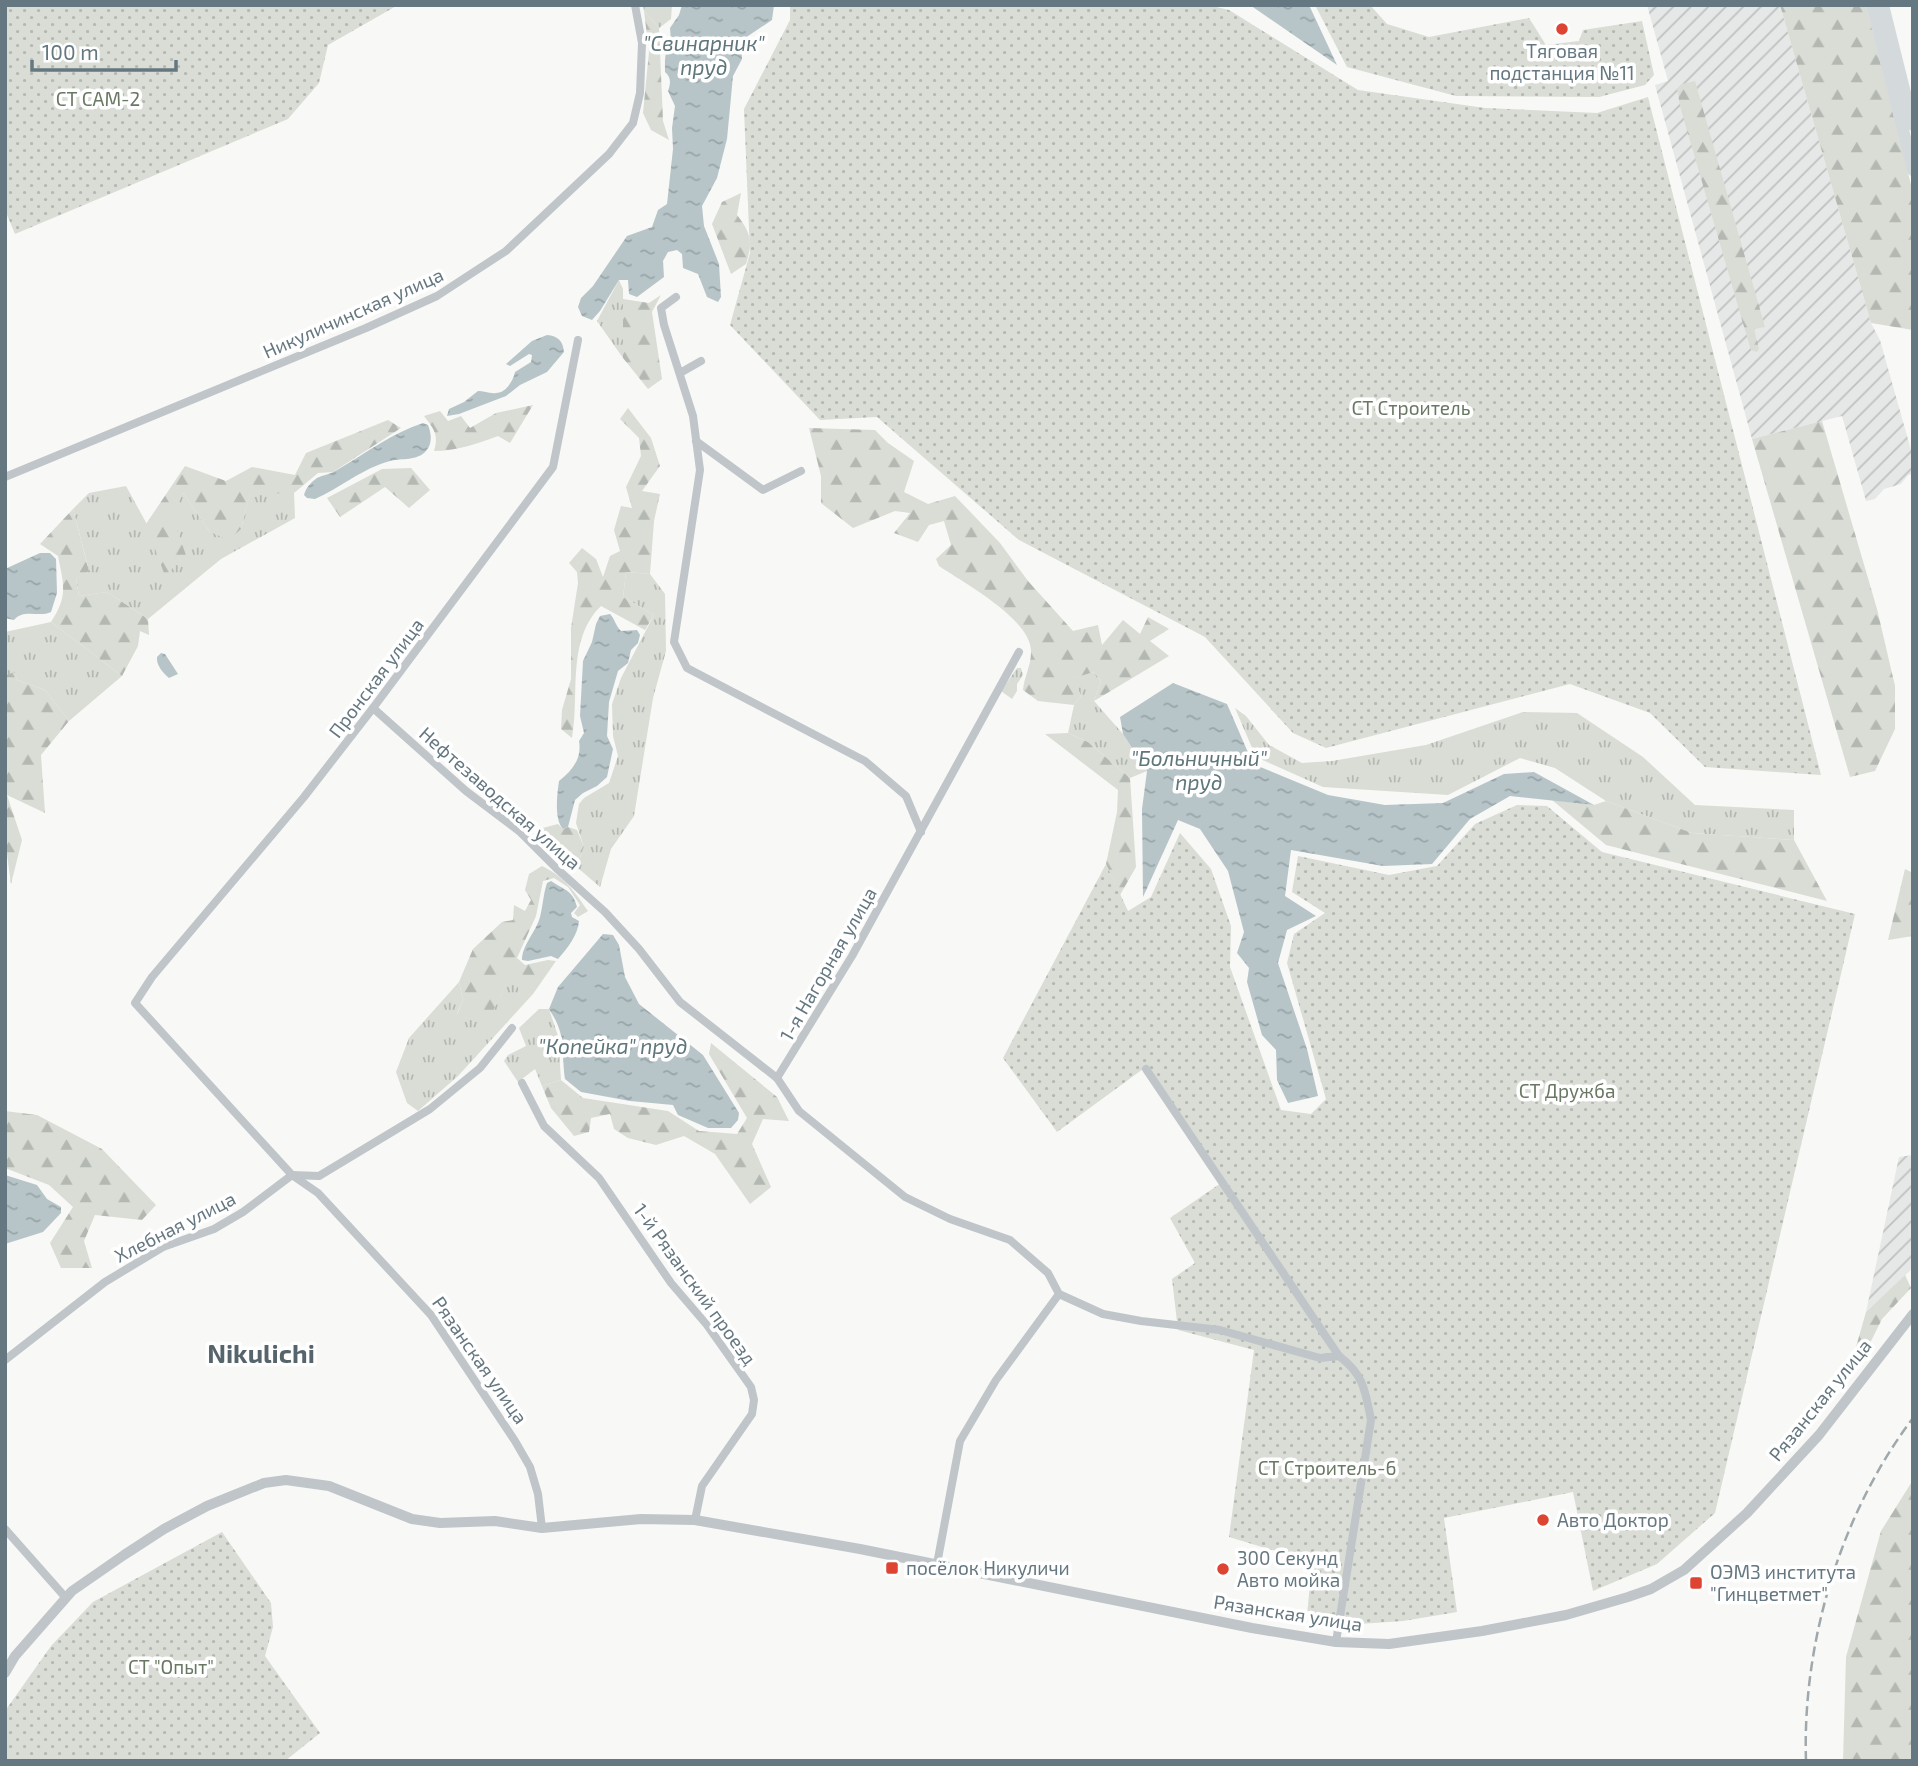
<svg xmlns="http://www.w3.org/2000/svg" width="1918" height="1766" viewBox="0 0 1918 1766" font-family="'Exo 2',sans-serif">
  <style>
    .industrial { fill: url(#industrial-furrows) }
    .grass { fill: url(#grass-tufts) }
    .forest { fill: url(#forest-firs) }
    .garden { fill: url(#garden-dots) }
    .water { fill: url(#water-ripples) }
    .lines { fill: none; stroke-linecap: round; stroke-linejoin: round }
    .minor { stroke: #bfc5c8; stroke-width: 8 }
    .tertiary { stroke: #bfc5c8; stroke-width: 10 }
    .primary { stroke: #d4d9dc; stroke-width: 12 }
    .rail { stroke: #9fa8ac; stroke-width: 2.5; stroke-dasharray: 10 5; stroke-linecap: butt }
    .poi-dot { fill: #dd4532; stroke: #fff; stroke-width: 2.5 }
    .labels { text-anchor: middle; stroke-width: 7; stroke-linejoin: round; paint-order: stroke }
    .poi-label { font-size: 19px; fill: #657780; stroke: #fff; text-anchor: start }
    .park-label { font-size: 19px; fill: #697863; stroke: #fff }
    .street-label { font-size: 19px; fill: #657780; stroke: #fff }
    .water-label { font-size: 21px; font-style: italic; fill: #5f767a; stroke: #fff }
    .district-label { font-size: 26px; font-weight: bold; fill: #56646b; stroke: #fff }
  </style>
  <defs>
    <pattern id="industrial-furrows" width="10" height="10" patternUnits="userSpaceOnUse" patternTransform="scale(1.75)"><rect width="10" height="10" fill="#e6e8e7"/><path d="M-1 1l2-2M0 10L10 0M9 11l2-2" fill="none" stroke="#bec1c0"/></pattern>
    <pattern id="grass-tufts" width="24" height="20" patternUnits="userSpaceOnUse" patternTransform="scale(1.75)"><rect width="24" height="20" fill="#d9ddd5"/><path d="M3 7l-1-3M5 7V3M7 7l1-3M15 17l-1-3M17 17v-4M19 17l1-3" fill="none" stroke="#b4b8b2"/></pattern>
    <pattern id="forest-firs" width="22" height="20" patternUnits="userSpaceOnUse" patternTransform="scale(1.75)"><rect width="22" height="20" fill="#d9ddd5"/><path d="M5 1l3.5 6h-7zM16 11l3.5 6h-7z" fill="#b4b8b2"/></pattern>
    <pattern id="garden-dots" width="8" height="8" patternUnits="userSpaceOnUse" patternTransform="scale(1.75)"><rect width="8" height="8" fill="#d9ddd5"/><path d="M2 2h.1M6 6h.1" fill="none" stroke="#b4b8b2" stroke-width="1.8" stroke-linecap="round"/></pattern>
    <pattern id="water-ripples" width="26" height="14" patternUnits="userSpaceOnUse" patternTransform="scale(1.75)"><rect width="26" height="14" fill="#b7c5c8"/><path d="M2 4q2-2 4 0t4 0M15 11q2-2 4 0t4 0" fill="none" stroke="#98a5a8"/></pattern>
  </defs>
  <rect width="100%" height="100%" fill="#f8f8f6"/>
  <!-- industrial -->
  <g class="industrial">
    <polygon points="1647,5 1780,5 1871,323 1880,340 1913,457 1913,474 1908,475 1901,484 1884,489 1875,499 1866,501 1842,416 1752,439 1655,85 1668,81"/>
    <polygon points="1913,1155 1913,1268 1866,1312 1899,1157"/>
  </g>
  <!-- grass -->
  <g class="grass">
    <polygon points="643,5 672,5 671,19 659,28 644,11"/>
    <polygon points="619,280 623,289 623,358 597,321"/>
    <polygon points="126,486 149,528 186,555 171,515 183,493 210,532 241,529 250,493 294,493 295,518 221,559 148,619 107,592 79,596 76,579 89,570 73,509 89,493"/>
    <polygon points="626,572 650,574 665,594 666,651 653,698 634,816 611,849 600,887 571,862 580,857 584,847 576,823 579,804 584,798 609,783 618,756 613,736 612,704 621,678 654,615 623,597"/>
    <polygon points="51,622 122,676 69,721 45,690 17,680 14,673 5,676 5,632"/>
    <polygon points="1017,668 1021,668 1023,675 1017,684 1017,691 1012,699 1001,691"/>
    <polygon points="1094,672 1101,681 1094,701 1123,734 1147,771 1130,778 1088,742 1068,733 1074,705 1081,696 1073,678"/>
    <polygon points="1235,708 1246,716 1269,745 1302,763 1332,761 1426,745 1523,712 1577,713 1643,757 1695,805 1794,810 1794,840 1692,833 1606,801 1555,768 1520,758 1448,795 1323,787 1256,757"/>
    <polygon points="516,975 520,995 533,994 458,1076 418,1111 407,1103 396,1072 409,1038 459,982 463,1000 457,1014 500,998 508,979"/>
    <polygon points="539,1009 549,1009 558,1036 561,1080 542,1086 535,1069 518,1082 504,1061 508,1055 526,1046 519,1028"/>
  </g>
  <!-- forest -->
  <g class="forest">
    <polygon points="1780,5 1866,5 1913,193 1913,330 1871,323"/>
    <polygon points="644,11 659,28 663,121 669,140 651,130 643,113 649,52"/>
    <polygon points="1695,81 1765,327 1754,329 1759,349 1757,352 1751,350 1742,320 1680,106 1677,89 1682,84"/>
    <path d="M741,193l-4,22c14,18 16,27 9,49l-15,10 -19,-50 10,-22z"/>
    <polygon points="661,295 652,312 662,379 648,389 623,358 623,299 649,303"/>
    <path d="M533,405l-23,38 -12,-7c-22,8 -41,15 -64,15 5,-16 0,-22 -10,-35l16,-5 8,10 13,-5 9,12 26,-15z"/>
    <path d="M628,408l23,30 9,28 -18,25 18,3 -6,27 -4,53 -24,-2 -3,25 31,18 -9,15 -44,-24c-35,34 -21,89 -29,132l-11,-9 1,-19 9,-31v-51l7,-45 -1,-11 -8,-9 13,-15 14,11 7,18 7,-21 10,-5 -6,-21 7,-24 11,2 -6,-21 15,-31 -2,-18 -19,-19z"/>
    <polygon points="388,420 401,428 333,472 318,473 294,493 250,494 241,529 229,540 210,532 183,493 172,515 186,555 165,576 146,524 185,466 226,481 252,467 295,475 306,453"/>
    <polygon points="1822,421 1877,609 1895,686 1895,729 1875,771 1850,777 1752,439"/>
    <path d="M809,428l66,2 13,13 26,18 -10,31 24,12 27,-8 45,47 28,38 45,50 25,-6 4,20 21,-25 17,14 8,-17 21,12 -19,12 19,15 -75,45 7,-20 -7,-9 -20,6 7,18 -7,9 -36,-4 -15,-11c1,-12 8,-25 8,-37 2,-33 -67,-70 -92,-87l-3,-7 15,-14 -7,-24 -15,4 -11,17 -24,-9 16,-20 -15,-2 -42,17 -32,-25v-27z"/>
    <polygon points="411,468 430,490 409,508 385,487 340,517 327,498 382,469"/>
    <path d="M73,509l16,62 -13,8 3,17 28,-4 41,27 1,16 -9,-4 -2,15 -16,30 -71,-54c17,-26 13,-36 7,-66l-18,-12z"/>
    <polygon points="14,672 17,680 45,690 69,721 41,755 45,813 7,795 22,840 11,884 5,839 5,676"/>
    <polygon points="1068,733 1088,742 1130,778 1136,867 1120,895 1106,864 1117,812 1118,790 1045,734"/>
    <polygon points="1552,800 1594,805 1606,801 1692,833 1794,840 1827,901 1606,845"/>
    <polygon points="558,824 563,829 568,827 577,830 584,847 580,857 571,862 539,829"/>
    <path d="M542,866c24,12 31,24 46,45l-10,6 -4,-4 6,-8 -12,-18 -14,-9 -11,3 -7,35 -19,42 8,7 23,-5 8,1 -23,33 -13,2 -5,-20 -7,4 -8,18 -10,18 -33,-1 6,-15 -4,-18 14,-33 29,-27 11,-2 1,-15 11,6 6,-11 -6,-10 4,-16z"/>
    <polygon points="1905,869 1913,873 1913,936 1888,940"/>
    <polygon points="711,1043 777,1097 789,1121 763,1119 752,1144 771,1187 750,1204 715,1154 684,1136 656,1145 628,1138 614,1129 610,1114 591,1118 589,1132 574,1136 551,1108 542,1086 561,1080 583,1098 668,1111 699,1131 737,1134 747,1118 709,1054"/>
    <polygon points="5,1111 37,1115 102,1149 156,1205 142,1220 95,1215 84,1241 92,1268 61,1268 50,1243 73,1207 49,1185 5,1168"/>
    <polygon points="1905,1275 1911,1288 1882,1319 1865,1353 1854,1354 1866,1312"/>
    <polygon points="1913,1480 1913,1761 1843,1761 1846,1657 1881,1531"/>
  </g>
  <!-- garden -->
  <g class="garden">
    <polygon points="5,5 398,5 328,45 319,83 288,119 15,234 5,210"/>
    <polygon points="790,5 1208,5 1229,10 1358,90 1485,108 1597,113 1648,97 1821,775 1705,767 1650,713 1570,684 1326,748 1293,733 1205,637 1019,540 877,417 820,420 730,325 750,253 744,109 790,20"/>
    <polygon points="1315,5 1370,5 1387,24 1429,37 1529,18 1546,45 1579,41 1583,30 1642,21 1654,75 1645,85 1599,97 1456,96 1347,67"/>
    <polygon points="1517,805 1547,806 1602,852 1855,914 1715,1513 1657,1564 1593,1591 1573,1492 1444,1518 1457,1612 1403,1621 1359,1624 1307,1616 1312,1562 1229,1537 1254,1350 1178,1330 1172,1279 1195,1263 1170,1218 1221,1183 1143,1069 1057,1132 1003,1058 1106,864 1128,911 1151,897 1180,833 1211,869 1231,926 1230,967 1281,1110 1311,1114 1326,1099 1287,963 1294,934 1325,913 1292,892 1298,856 1389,875 1437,866 1475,824"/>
    <polygon points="222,1532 271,1603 273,1627 265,1656 320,1733 285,1761 5,1761 5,1711 51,1646 93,1602"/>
  </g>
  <!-- water -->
  <g class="water">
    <path d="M682,5h92l-2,15 -24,16 -7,8 1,15 -9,17 -6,63 -10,39 -15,28 2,20 15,38 2,33 -3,5 -11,-5 -9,-23 -15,-6 -1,-14 -5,-4 -9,2 -5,9 1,16 -27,20 -8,-3 -1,-14h-9l-19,31 -8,9 -10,-4 -4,-9 3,-9 12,-12 34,-50 25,-9 6,-17 9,-6 6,-55 -1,-21 3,-22 -7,-15c3,-8 3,-14 -3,-19 0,-10 -1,-22 6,-30l-1,-14 9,-13z"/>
    <polygon points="1250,5 1309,5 1337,65"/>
    <path d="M547,335c11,1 16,6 17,17l-17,20 -27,13 -14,11 -47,18 -12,2 2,-7 15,-7 14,-11c6,0 12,3 18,2 10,0 17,-12 19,-21l16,-10 1,-7 -3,-1 -19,12 -4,-2 26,-23z"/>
    <path d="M423,423l5,2c3,8 5,18 -2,26 -9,10 -24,7 -36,10 -27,7 -50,27 -75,38l-8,-1 -3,-3c2,-7 6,-12 13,-17 6,-3 14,-4 20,-8 29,-17 55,-37 86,-47z"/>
    <path d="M40,553h10l6,6 1,34 -6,19c-12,6 -27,-4 -37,8l-9,-2v-49z"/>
    <path d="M610,614c5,5 5,11 11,17l16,-1 3,5 -2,8 -7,7 -3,13 -10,8 -9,31 -2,34 6,13 -6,28 -10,9 -14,7 -8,7 -7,27 -5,2c-9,-10 -6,-34 -4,-48 14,-11 23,-23 20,-40l5,-8 -4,-17 3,-55 9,-19 4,-18 4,-8z"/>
    <path d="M161,653l4,1 13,20 -9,4c-6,-5 -13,-13 -12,-21z"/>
    <polygon points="1173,683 1227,704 1253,764 1328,795 1385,805 1443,803 1504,774 1534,772 1594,805 1510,796 1470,819 1432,864 1383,866 1291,850 1285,896 1316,916 1287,930 1278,963 1307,1049 1318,1096 1288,1103 1277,1080 1276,1050 1262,1035 1247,982 1249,968 1237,953 1244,932 1228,871 1200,829 1178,820 1143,897 1142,809 1147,771 1123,734 1120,717"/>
    <path d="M551,881c13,9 22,9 26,26l-6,6 1,4 7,4c-1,14 -12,28 -21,38l-7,-3 -23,5 -6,-1c0,-15 14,-28 18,-43 3,-11 3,-22 7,-34z"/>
    <path d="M603,934l10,1 6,10 6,32 14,27 64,51 36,58 -1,7 -7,8h-23l-30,-13 -5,-10 -43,-4 -49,-9 -16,-13c-4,-30 2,-43 -16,-70l9,-22z"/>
    <polygon points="5,1175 37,1185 47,1199 61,1207 61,1213 43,1232 5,1244"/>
  </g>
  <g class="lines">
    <!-- minor -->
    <g class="minor">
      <polyline points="676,297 661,308 664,325 693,416 700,470 674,642 687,668 865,761 906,796 921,832"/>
      <polyline points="680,373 701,361"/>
      <polyline points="696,441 763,490 801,471"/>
      <polyline points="5,477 366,328 437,296 506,251 609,154 633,123 640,93 642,43 635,5"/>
      <polyline points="373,708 466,791 519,831 556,868 605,912 639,949 680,1002 777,1078 799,1111 905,1197 950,1219 1010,1240 1048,1273 1059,1294 1103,1314 1141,1321 1220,1330 1320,1358 1339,1356"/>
      <path d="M1146,1069l193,287c25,19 26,34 32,64l-35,222"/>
      <polyline points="777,1078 852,956 1019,652"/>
      <polyline points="522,1083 544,1126 599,1178 671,1283 707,1325 751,1387 754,1400 752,1414 702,1486 695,1520"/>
      <polyline points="292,1175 319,1176 430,1109 480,1068 512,1028"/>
      <polyline points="5,1360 105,1282 163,1247 214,1229 243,1212 292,1175"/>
      <polyline points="542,1528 538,1494 530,1467 515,1441 431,1315 318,1193 292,1175 135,1003 152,977 304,797 373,708 553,467 578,340"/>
      <polyline points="5,1529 66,1598"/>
      <polyline points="937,1564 960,1441 996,1380 1059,1294"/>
    </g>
    <!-- tertiary -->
    <polyline class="tertiary" points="5,1673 15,1656 72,1591 124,1555 164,1529 207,1506 264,1483 286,1480 329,1486 412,1519 440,1523 495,1521 542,1528 641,1519 695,1520 860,1549 1252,1628 1336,1642 1389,1644 1482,1631 1566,1615 1628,1597 1651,1589 1684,1570 1747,1513 1819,1435 1913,1314"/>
    <!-- primary -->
    <g class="primary">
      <polyline points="1872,5 1913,170"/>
      <polyline points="1883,5 1913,125"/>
    </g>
    <!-- rail -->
    <path class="rail" d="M1806,1761c-4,-119 35,-248 107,-343"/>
  </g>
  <!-- markers -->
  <g class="poi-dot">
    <circle cx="1562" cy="29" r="7"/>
    <circle cx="1543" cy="1520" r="7"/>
    <rect x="885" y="1561" width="14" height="14" rx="3.5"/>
    <circle cx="1223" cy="1569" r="7"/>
    <rect x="1689" y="1576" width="14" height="14" rx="3.5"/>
  </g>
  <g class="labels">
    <!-- poi labels -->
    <g class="poi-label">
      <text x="1562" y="58" text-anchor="middle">Тяговая<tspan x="1562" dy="22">подстанция №11</tspan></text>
      <text x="1557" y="1527">Авто Доктор</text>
      <text x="1237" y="1565">300 Секунд<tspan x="1237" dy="22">Авто мойка</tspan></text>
      <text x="906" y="1575">посёлок Никуличи</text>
      <text x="1710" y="1579">ОЭМЗ института<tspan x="1710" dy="22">"Гинцветмет"</tspan></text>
    </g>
    <!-- park labels -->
    <g class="park-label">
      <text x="98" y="106">СТ САМ-2</text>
      <text x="1411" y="415">СТ Строитель</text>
      <text x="1567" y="1098">СТ Дружба</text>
      <text x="1327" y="1475">СТ Строитель-6</text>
      <text x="171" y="1674">СТ "Опыт"</text>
    </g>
    <!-- street labels -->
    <g class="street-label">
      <text transform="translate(353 313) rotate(-24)" y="7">Никуличинская улица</text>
      <text transform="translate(376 678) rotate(-53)" y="7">Пронская улица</text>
      <text transform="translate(500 798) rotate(41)" y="7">Нефтезаводская улица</text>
      <text transform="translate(828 964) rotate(-60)" y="7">1-я Нагорная улица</text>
      <text transform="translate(175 1227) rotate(-27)" y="7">Хлебная улица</text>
      <text transform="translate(695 1284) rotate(54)" y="7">1-й Рязанский проезд</text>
      <text transform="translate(480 1360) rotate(55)" y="7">Рязанская улица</text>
      <text transform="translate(1820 1400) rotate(-51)" y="7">Рязанская улица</text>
      <text transform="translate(1288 1613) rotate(9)" y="7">Рязанская улица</text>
    </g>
    <!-- water labels -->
    <g class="water-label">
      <text x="704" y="51">"Свинарник"<tspan x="704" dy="24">пруд</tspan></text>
      <text x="1199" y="766">"Больничный"<tspan x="1199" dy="24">пруд</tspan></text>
      <text x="613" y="1054">"Копейка" пруд</text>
    </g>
    <!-- district labels -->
    <g class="district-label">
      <text x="261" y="1363">Nikulichi</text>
    </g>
  </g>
  <!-- border -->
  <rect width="1918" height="1766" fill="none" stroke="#657780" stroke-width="14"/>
  <!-- scale -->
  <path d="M32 60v10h144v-10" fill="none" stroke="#657780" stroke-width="3.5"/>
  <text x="42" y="60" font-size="21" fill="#657780" stroke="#ffffff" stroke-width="5" paint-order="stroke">100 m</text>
</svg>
